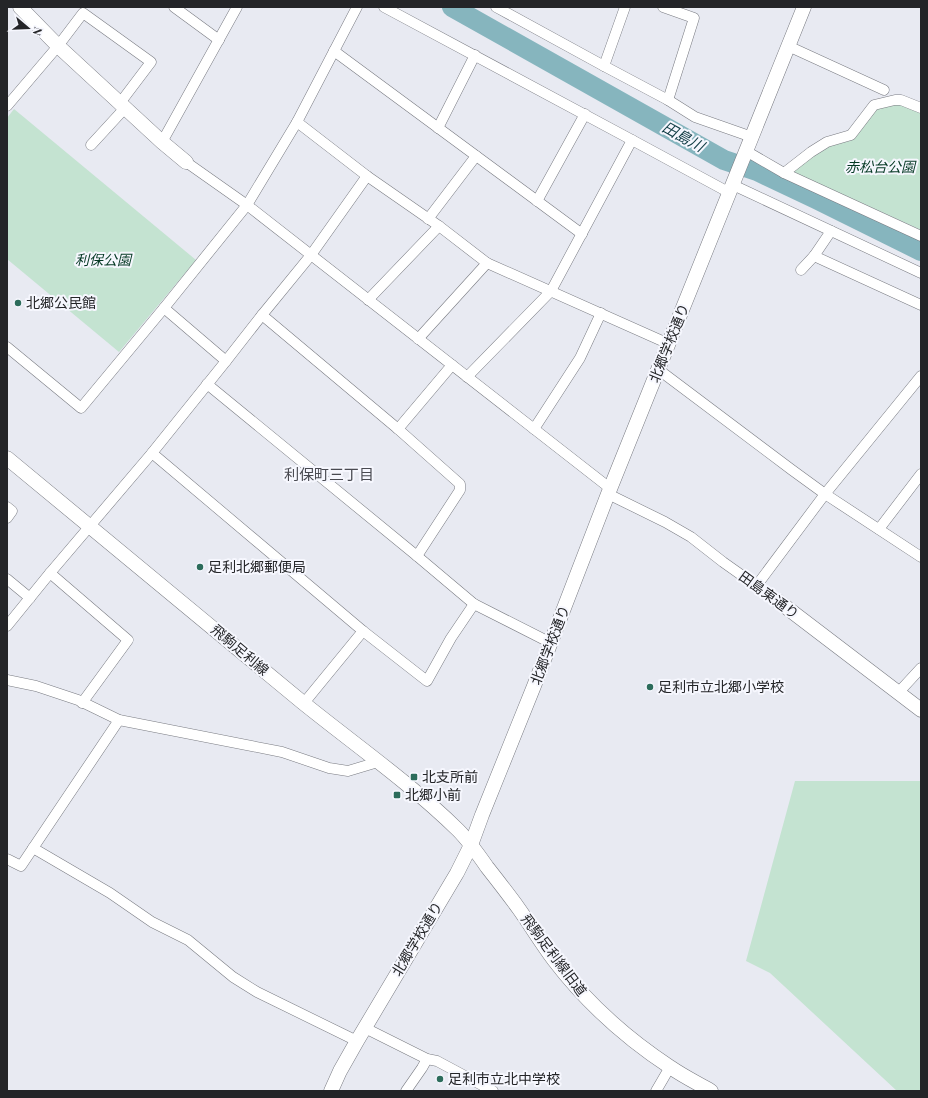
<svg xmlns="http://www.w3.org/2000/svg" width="928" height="1098" viewBox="0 0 928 1098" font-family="'Playfair Display','Noto Sans JP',serif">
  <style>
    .green { fill: #c4e3d1 }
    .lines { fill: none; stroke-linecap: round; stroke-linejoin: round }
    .river { stroke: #86b5be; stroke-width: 20 }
    .street-casing { stroke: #797b82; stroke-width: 11 }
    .secondary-casing { stroke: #797b82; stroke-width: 15 }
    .street { stroke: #fff; stroke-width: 10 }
    .secondary { stroke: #fff; stroke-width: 14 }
    .poi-dot { fill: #2c6c5b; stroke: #f6f7fe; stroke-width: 1.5 }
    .labels { text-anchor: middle; stroke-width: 4; stroke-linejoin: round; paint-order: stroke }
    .park-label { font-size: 14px; font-style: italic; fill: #043823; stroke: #f6f7fe }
    .poi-label { font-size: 14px; fill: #242528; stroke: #f6f7fe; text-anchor: start }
    .street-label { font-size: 14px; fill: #242528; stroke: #f6f7fe }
    .water-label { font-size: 15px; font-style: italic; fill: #103c44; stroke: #f6f7fe }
    .neighbourhood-label { font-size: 15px; fill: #494a51; stroke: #f6f7fe }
  </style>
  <rect width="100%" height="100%" fill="#e8eaf2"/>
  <!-- green -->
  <g class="green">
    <polygon points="897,103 921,112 921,230 793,172 813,155 830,145 850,141 862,128 876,107"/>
    <polygon points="14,109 196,260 119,352 7,259 7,118"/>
    <polygon points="795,781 921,781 921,1091 897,1091 770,973 746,961"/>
  </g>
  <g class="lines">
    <!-- river -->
    <polyline class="river" points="452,7 724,160 757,171 816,199 921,251"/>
    <!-- street casing -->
    <g class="street-casing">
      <g id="street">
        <polyline points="174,7 219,40"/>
        <polyline points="384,7 632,140 730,193"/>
        <polyline points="496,7 604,66 668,100 695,117 752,137"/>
        <polyline points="663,7 694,18 668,100"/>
        <polyline points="788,46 884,90"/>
        <polyline points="334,51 582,234"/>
        <polyline points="604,66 625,7"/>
        <polyline points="7,106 58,46 83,13 151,62 120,103"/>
        <polyline points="297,122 367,176 439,226 487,263 669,344"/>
        <polyline points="438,128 475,55"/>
        <polyline points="162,142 237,7"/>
        <polyline points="91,145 125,108"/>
        <polyline points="746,151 784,173 921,236"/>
        <polyline points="186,162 247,205 611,489"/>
        <polyline points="784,173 811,152 827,142 851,135 874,105 895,100 901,100 921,108"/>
        <polyline points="733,185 921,273"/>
        <polyline points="537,201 585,114"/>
        <polyline points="428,219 476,156"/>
        <polyline points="814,256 921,305"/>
        <polyline points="801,270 814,256 831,231"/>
        <polyline points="368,300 439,226"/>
        <polyline points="164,308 226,361"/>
        <polyline points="262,315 398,429 460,484 460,490 417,556"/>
        <polyline points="418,339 487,263"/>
        <polyline points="7,347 81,408 164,308 247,205 297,122 357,7"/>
        <polyline points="659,370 792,470 825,494 921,557"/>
        <polyline points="467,377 551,291 632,140"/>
        <polyline points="207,384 417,556 474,604 551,643"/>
        <polyline points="398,429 452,365"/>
        <polyline points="534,429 580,358 601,313"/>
        <polyline points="152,453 363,631 427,681 451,638 474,604"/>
        <polyline points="608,494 665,522 691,537 723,562 778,601"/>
        <polyline points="7,507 12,511 7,518"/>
        <polyline points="879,529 921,474"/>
        <polyline points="50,573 128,640 82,703"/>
        <polyline points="7,579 30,598"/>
        <polyline points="757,585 825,494 921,376"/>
        <polyline points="7,626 50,573 152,453 226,361 262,315 311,255 367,176"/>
        <polyline points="7,680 36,686 78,700 119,720 282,752 329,768 348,771 378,762"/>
        <polyline points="898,693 921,668"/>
        <polyline points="304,703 363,631"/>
        <polyline points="33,848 110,893 152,922 188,940 233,977 257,992 357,1041"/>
        <polyline points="7,859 21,866 119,720"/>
        <polyline points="365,1028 427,1059 437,1061 493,1091"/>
        <polyline points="406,1091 422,1068 427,1059"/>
        <polyline points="656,1091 670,1067"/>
      </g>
    </g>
    <!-- secondary casing -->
    <g class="secondary-casing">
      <g id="secondary">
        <polyline points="20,7 58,46 162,142 186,162"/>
        <path d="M7,458c99,81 197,163 295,244 52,42 108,81 156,128 11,11 20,24 29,37 11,14 22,28 32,42 12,17 23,35 35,51 32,42 72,78 116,107 13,9 27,16 41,24"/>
        <polyline points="778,601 921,710"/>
        <polyline points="331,1091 340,1071 357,1041 457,873 471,845 482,815 534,686 608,494 804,7"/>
      </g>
    </g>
    <!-- street -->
    <use href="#street" class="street"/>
    <!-- secondary -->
    <use href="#secondary" class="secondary"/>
  </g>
  <!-- markers -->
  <g class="poi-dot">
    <circle cx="18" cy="303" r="4"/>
    <circle cx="200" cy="567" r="4"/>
    <circle cx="650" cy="687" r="4"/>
    <rect x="410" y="773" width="8" height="8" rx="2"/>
    <rect x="393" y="791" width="8" height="8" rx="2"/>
    <circle cx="440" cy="1079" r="4"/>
  </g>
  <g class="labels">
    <!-- park labels -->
    <g class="park-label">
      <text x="880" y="172">赤松台公園</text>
      <text x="103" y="265">利保公園</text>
    </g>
    <!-- poi labels -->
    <g class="poi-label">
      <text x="26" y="308">北郷公民館</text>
      <text x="208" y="572">足利北郷郵便局</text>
      <text x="658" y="692">足利市立北郷小学校</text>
      <text x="422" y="782">北支所前</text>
      <text x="405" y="800">北郷小前</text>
      <text x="448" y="1084">足利市立北中学校</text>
    </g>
    <!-- street labels -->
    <g class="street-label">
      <text transform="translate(669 343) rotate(-68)" y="5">北郷学校通り</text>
      <text transform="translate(769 595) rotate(36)" y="5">田島東通り</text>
      <text transform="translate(550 645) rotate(-69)" y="5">北郷学校通り</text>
      <text transform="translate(240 650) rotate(40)" y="5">飛駒足利線</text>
      <text transform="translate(417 939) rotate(-59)" y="5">北郷学校通り</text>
      <text transform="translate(554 955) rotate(53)" y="5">飛駒足利線旧道</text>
    </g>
    <!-- water labels -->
    <g class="water-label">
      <text transform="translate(683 137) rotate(29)" y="5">田島川</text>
    </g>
    <!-- neighbourhood labels -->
    <g class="neighbourhood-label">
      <text x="329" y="480">利保町三丁目</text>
    </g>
  </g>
  <!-- border -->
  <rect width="928" height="1098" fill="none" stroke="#242528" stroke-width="16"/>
  <!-- north arrow -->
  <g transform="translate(28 28) rotate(109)" stroke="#f6f7fe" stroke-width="3" paint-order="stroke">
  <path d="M0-3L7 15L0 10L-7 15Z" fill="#242528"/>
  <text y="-6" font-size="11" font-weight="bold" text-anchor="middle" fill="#242528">N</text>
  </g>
</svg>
